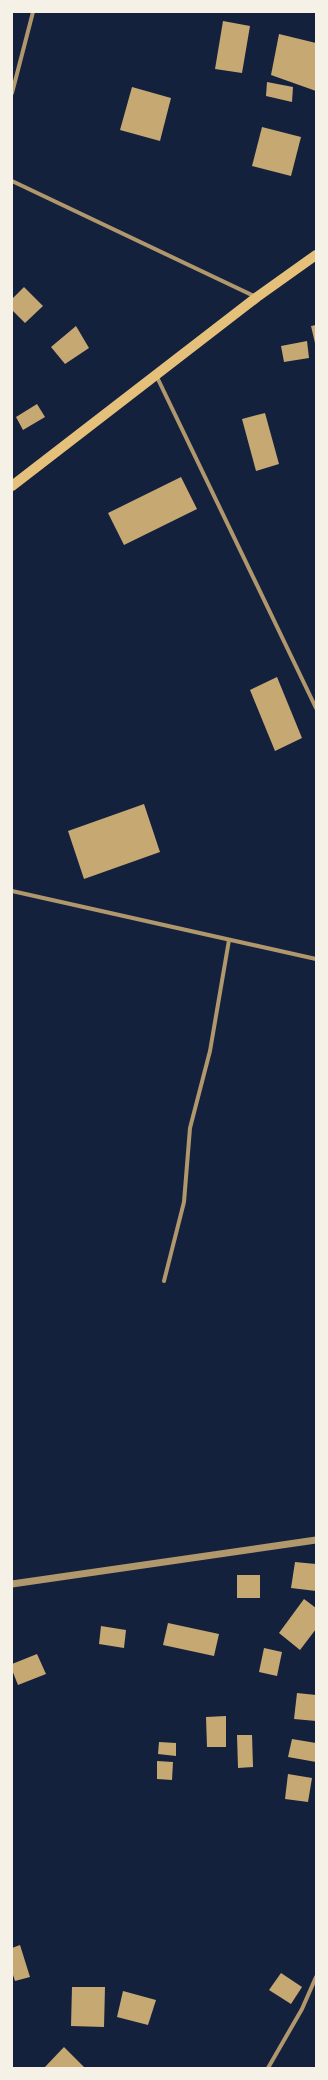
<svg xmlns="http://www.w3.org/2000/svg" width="328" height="2080" viewBox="0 0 328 2080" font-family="'Archivo Narrow',sans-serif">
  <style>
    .building { fill: #c6a872 }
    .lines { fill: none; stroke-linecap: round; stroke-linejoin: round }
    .minor { stroke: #b1986c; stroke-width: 4 }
    .tertiary { stroke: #b1986c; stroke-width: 7 }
    .primary { stroke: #e5c07b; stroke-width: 10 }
  </style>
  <rect width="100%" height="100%" fill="#14213d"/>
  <!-- building -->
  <g class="building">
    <polygon points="223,21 250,26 242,73 215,69"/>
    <polygon points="279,34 316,43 316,91 271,75"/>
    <polygon points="267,82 293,87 292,102 266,96"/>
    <polygon points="132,87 171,98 160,141 120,130"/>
    <polygon points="262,127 301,137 291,176 252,166"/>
    <polygon points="24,287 43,306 25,323 12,310 12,299"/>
    <polygon points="316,325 316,342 315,343 311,326"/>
    <polygon points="76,326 89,348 65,364 51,347"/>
    <polygon points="307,341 309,358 284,362 281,346"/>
    <polygon points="37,404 45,417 23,430 16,417"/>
    <polygon points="265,413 279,464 256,471 242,419"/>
    <polygon points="181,477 197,509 124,545 108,513"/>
    <polygon points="277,677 302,738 275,751 250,690"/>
    <polygon points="144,804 160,852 84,879 68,831"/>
    <polygon points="295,1562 316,1564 316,1591 291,1588"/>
    <rect x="237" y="1575" width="23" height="23"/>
    <polygon points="304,1599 316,1608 316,1629 300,1650 279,1633"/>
    <polygon points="168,1623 219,1634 214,1656 163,1645"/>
    <polygon points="101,1626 126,1630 124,1648 99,1644"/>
    <polygon points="264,1648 282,1652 277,1676 259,1672"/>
    <polygon points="37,1654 46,1674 18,1685 12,1670 12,1664"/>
    <polygon points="297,1693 316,1695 316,1721 294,1719"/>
    <polygon points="226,1716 226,1747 207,1747 206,1717"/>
    <polygon points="237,1735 252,1735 253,1767 238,1768"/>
    <polygon points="292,1739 316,1743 316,1762 288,1757"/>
    <polygon points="159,1742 176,1743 176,1756 158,1754"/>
    <polygon points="157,1761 173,1762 172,1780 157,1779"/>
    <polygon points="288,1774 312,1778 308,1802 285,1799"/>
    <polygon points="20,1945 30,1977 15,1981 12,1972 12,1948"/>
    <polygon points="281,1973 302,1987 291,2004 269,1990"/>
    <polygon points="72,1987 105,1987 104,2027 71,2026"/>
    <polygon points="123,1991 156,2000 148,2025 117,2017"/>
    <polygon points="64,2047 85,2068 44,2068"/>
  </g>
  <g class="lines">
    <!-- minor -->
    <g class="minor">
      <polyline points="12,93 33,12"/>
      <polyline points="12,181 256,297"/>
      <polyline points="156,375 316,708"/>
      <polyline points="12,891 316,959"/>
      <polyline points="164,1281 184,1202 190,1128 210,1051 229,940"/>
      <polyline points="268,2068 302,2009 316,1977"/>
    </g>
    <!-- tertiary -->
    <polyline class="tertiary" points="12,1584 316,1540"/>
    <!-- primary -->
    <polyline class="primary" points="12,486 257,297 316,255"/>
  </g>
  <!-- border -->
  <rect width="328" height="2080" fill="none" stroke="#f6f1e7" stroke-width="26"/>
</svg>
